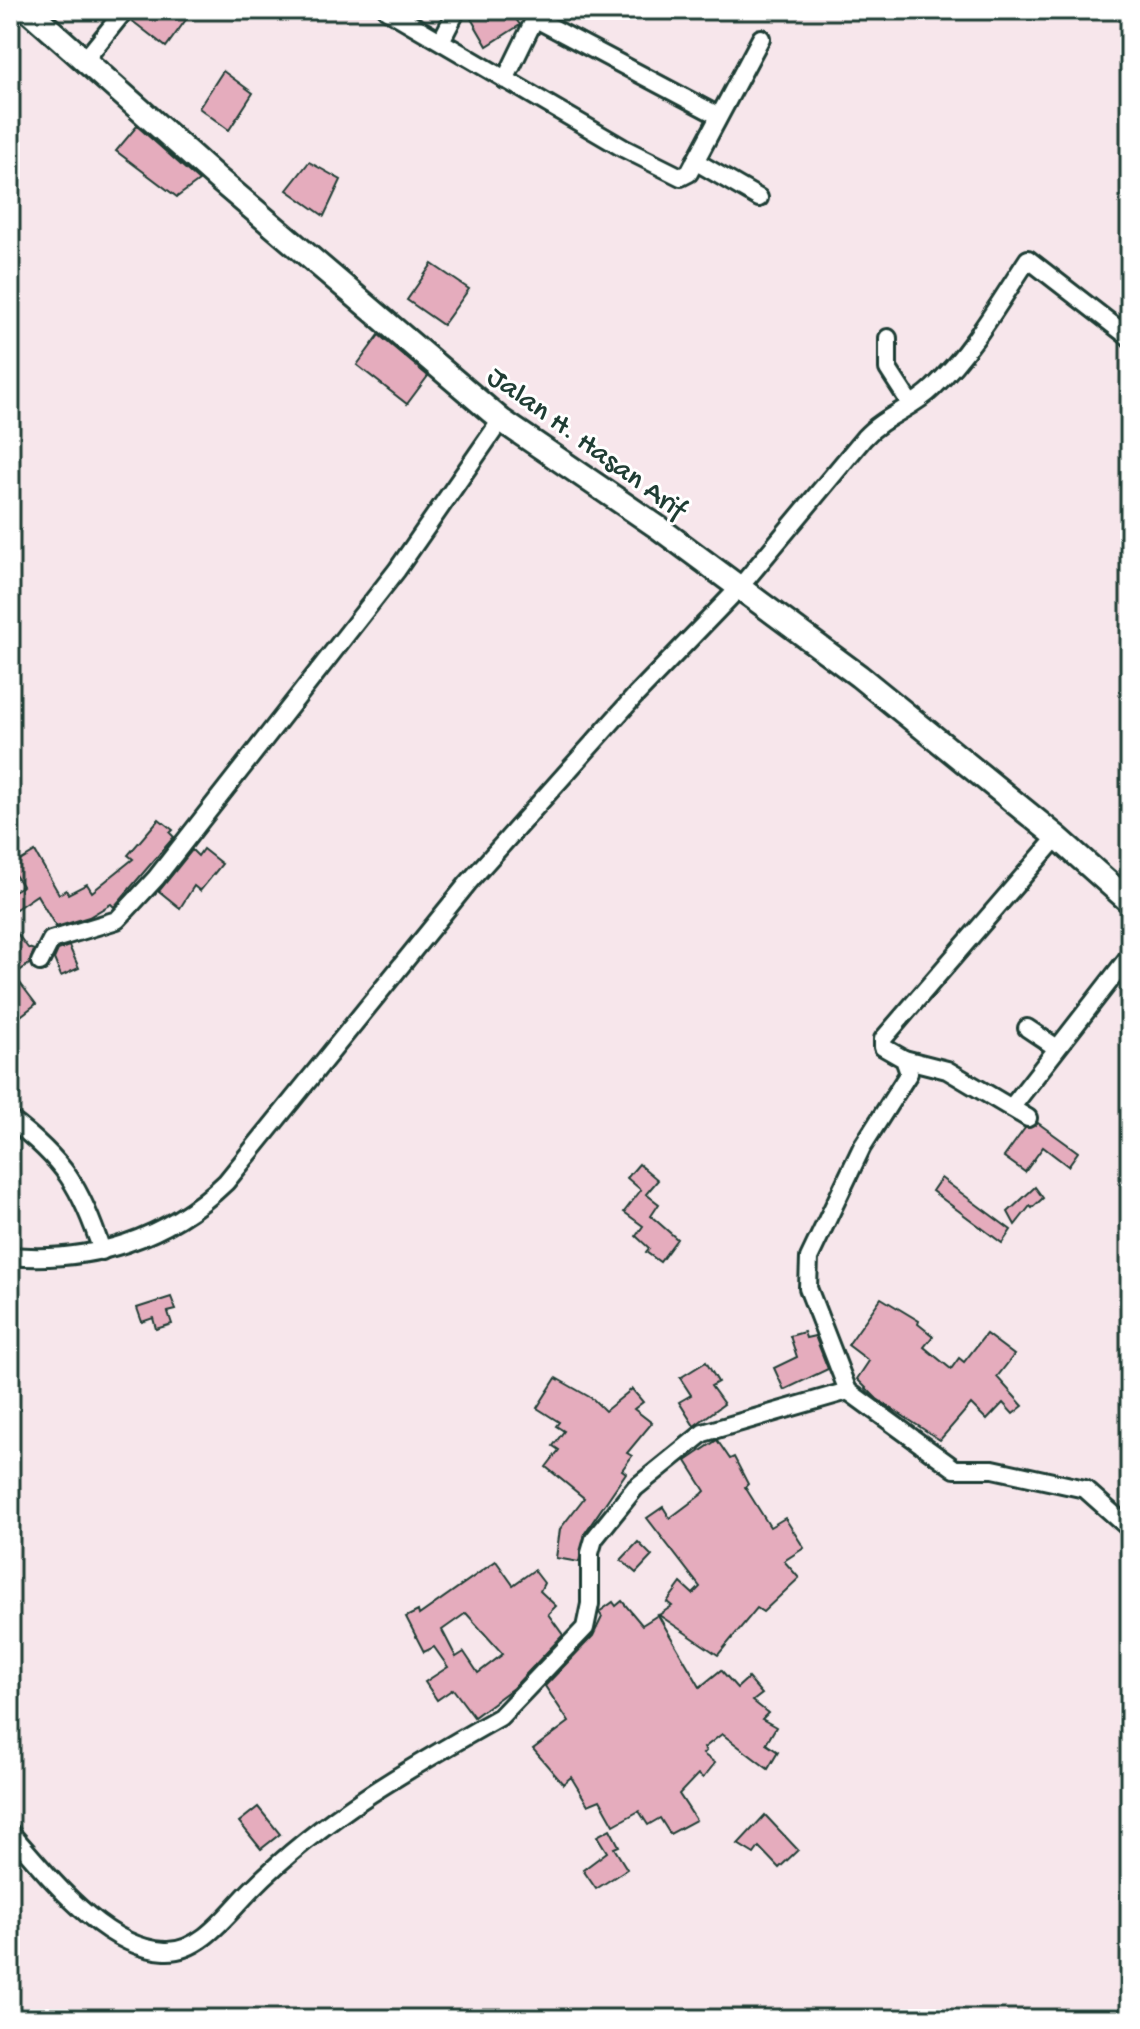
<svg xmlns="http://www.w3.org/2000/svg" width="1140" height="2029" viewBox="0 0 1140 2029" font-family="'Gochi Hand',sans-serif">
  <style>
    .building { fill: #e5acbd; stroke: #1f3d34; stroke-width: 2; fill-rule: evenodd }
    .lines { fill: none; stroke-linecap: round; stroke-linejoin: round }
    .minor-casing { stroke: #1f3d34; stroke-width: 22 }
    .secondary-casing { stroke: #1f3d34; stroke-width: 28 }
    .minor { stroke: #fff; stroke-width: 16 }
    .secondary { stroke: #fff; stroke-width: 22 }
    .labels { text-anchor: middle; stroke-width: 6; stroke-linejoin: round; paint-order: stroke }
    .street-label { font-size: 30px; fill: #1f3d34; stroke: #fff }
  </style>
  <rect width="100%" height="100%" fill="#f7e6eb"/>
  <filter id="ink" filterUnits="userSpaceOnUse"><feTurbulence type="fractalNoise" baseFrequency=".0125" numOctaves="2"/><feDisplacementMap in="SourceGraphic" scale="16" xChannelSelector="R" yChannelSelector="G"/><feConvolveMatrix kernelMatrix="1 2 1 2 8 2 1 2 1" color-interpolation-filters="sRGB"/></filter>
  <g filter="url(#ink)">
    <!-- building -->
    <g class="building">
      <polygon points="136,10 193,10 166,47 131,20"/>
      <polygon points="477,10 510,10 520,25 487,46 469,15"/>
      <polygon points="223,71 253,93 229,130 199,108"/>
      <polygon points="137,126 199,181 177,197 116,151"/>
      <polygon points="309,162 341,180 324,216 287,190"/>
      <polygon points="432,264 469,289 443,325 407,300"/>
      <polygon points="379,335 428,376 407,404 357,365"/>
      <polygon points="159,819 173,830 170,833 174,837 114,907 111,904 89,917 56,927 37,895 10,913 10,893 22,886 10,867 35,852 59,894 66,890 68,894 87,884 92,892 133,859 128,855"/>
      <polygon points="203,849 222,864 200,891 194,886 180,908 159,891 192,850 198,856"/>
      <polygon points="10,924 28,948 34,950 29,964 14,975 36,1004 18,1018 10,1008"/>
      <polygon points="69,946 79,968 61,976 54,959 58,950"/>
      <polygon points="1038,1123 1078,1152 1068,1166 1043,1147 1025,1172 1004,1157 1025,1128"/>
      <polygon points="639,1164 658,1180 646,1194 659,1204 651,1216 677,1239 660,1262 646,1252 649,1248 636,1236 643,1226 624,1212 641,1190 627,1178"/>
      <polygon points="941,1178 1011,1230 1002,1243 932,1191"/>
      <polygon points="1035,1187 1043,1198 1032,1208 1030,1206 1015,1225 1008,1212"/>
      <polygon points="171,1297 176,1310 168,1312 172,1324 156,1329 153,1318 142,1322 137,1308"/>
      <polygon points="881,1298 919,1321 918,1324 933,1336 924,1347 951,1369 959,1358 964,1362 986,1334 1014,1355 997,1377 1023,1406 1013,1414 1003,1403 987,1420 971,1404 940,1440 877,1399 857,1379 869,1361 848,1345"/>
      <polygon points="804,1332 806,1338 815,1336 828,1369 784,1390 774,1368 797,1357 790,1336"/>
      <polygon points="706,1362 718,1382 711,1386 724,1404 694,1426 679,1402 691,1395 680,1378"/>
      <polygon points="556,1378 593,1399 605,1411 632,1389 643,1402 634,1409 652,1423 627,1453 632,1456 622,1470 626,1473 585,1533 579,1562 556,1558 560,1529 584,1498 546,1467 559,1450 553,1446 564,1431 556,1426 559,1422 537,1408"/>
      <polygon points="717,1440 730,1459 734,1457 748,1484 745,1487 770,1527 785,1518 804,1548 784,1561 799,1578 763,1612 757,1608 718,1655 659,1615 672,1606 667,1602 681,1583 693,1594 700,1587 647,1518 663,1507 670,1518 702,1494 705,1491 686,1461"/>
      <polygon points="638,1542 652,1556 636,1573 621,1560"/>
      <path d="M496,1561l17,24 21,-15 10,13 -4,8 16,15 -8,8 15,21 -50,53 -39,29 -21,-28 -16,11 -12,-18 23,-15 -14,-20 -10,5 -18,-35 12,-6 1,4zM466,1613l37,41 -25,19 -14,-21 -8,5 -14,-27z"/>
      <polygon points="622,1601 642,1625 658,1615 700,1687 721,1670 737,1688 748,1678 762,1694 753,1701 768,1713 762,1719 776,1727 766,1744 778,1752 768,1769 722,1734 704,1748 706,1751 703,1754 715,1763 703,1778 698,1774 679,1794 696,1820 670,1834 660,1818 648,1825 639,1811 614,1825 600,1800 588,1805 571,1777 563,1784 533,1749 569,1722 545,1686 593,1636 602,1617 599,1612 613,1602 616,1606"/>
      <polygon points="258,1807 280,1834 261,1849 239,1822"/>
      <polygon points="765,1815 798,1850 779,1868 759,1847 754,1854 738,1844"/>
      <polygon points="610,1829 619,1846 614,1848 627,1869 596,1889 583,1870 607,1852 597,1836"/>
    </g>
    <g class="lines">
      <!-- minor casing -->
      <g class="minor-casing">
        <g id="minor">
          <polyline points="387,10 623,148 681,177 689,173 761,38"/>
          <polyline points="534,18 717,115"/>
          <polyline points="441,41 457,10"/>
          <polyline points="84,61 125,10"/>
          <polyline points="505,80 539,10"/>
          <polyline points="695,161 759,198"/>
          <polyline points="888,338 888,369 910,403"/>
          <polyline points="1057,837 883,1039 883,1047 904,1059 909,1073 862,1147 809,1258 808,1288 848,1391 955,1469 993,1469 1085,1489 1130,1529"/>
          <polyline points="40,962 51,940 117,920 156,878 397,570 501,420"/>
          <polyline points="1027,1028 1057,1048"/>
          <polyline points="904,1059 947,1070 1028,1118"/>
          <polyline points="1011,1108 1130,955"/>
          <path d="M10,1119c54,41 71,68 92,132"/>
          <path d="M10,1256c82,7 157,-17 216,-74l242,-299 167,-187 104,-108 125,-150c20,-22 49,-30 69,-50 39,-37 66,-85 95,-129l102,79"/>
          <path d="M10,1832c38,43 93,116 155,119 36,2 64,-39 87,-62 71,-72 161,-123 248,-172l85,-89 5,-24v-51l4,-14 41,-51 68,-55 145,-42"/>
        </g>
      </g>
      <!-- secondary casing -->
      <g class="secondary-casing">
        <polyline id="secondary" points="28,10 218,179 501,420 659,528 859,676 1057,837 1130,902"/>
      </g>
      <!-- minor -->
      <use href="#minor" class="minor"/>
      <!-- secondary -->
      <use href="#secondary" class="secondary"/>
    </g>
  </g>
  <g class="labels">
    <!-- street labels -->
    <g class="street-label">
      <text transform="translate(588 441) rotate(36)" y="10">Jalan H. Hasan Arif</text>
    </g>
  </g>
  <!-- margin -->
  <rect width="1140" height="2029" fill="none" stroke="#fff" stroke-width="40"/>
  <rect x="20" y="20" width="1100" height="1989" fill="none" stroke="#1f3d34" stroke-width="3" filter="url(#ink)"/>
</svg>
